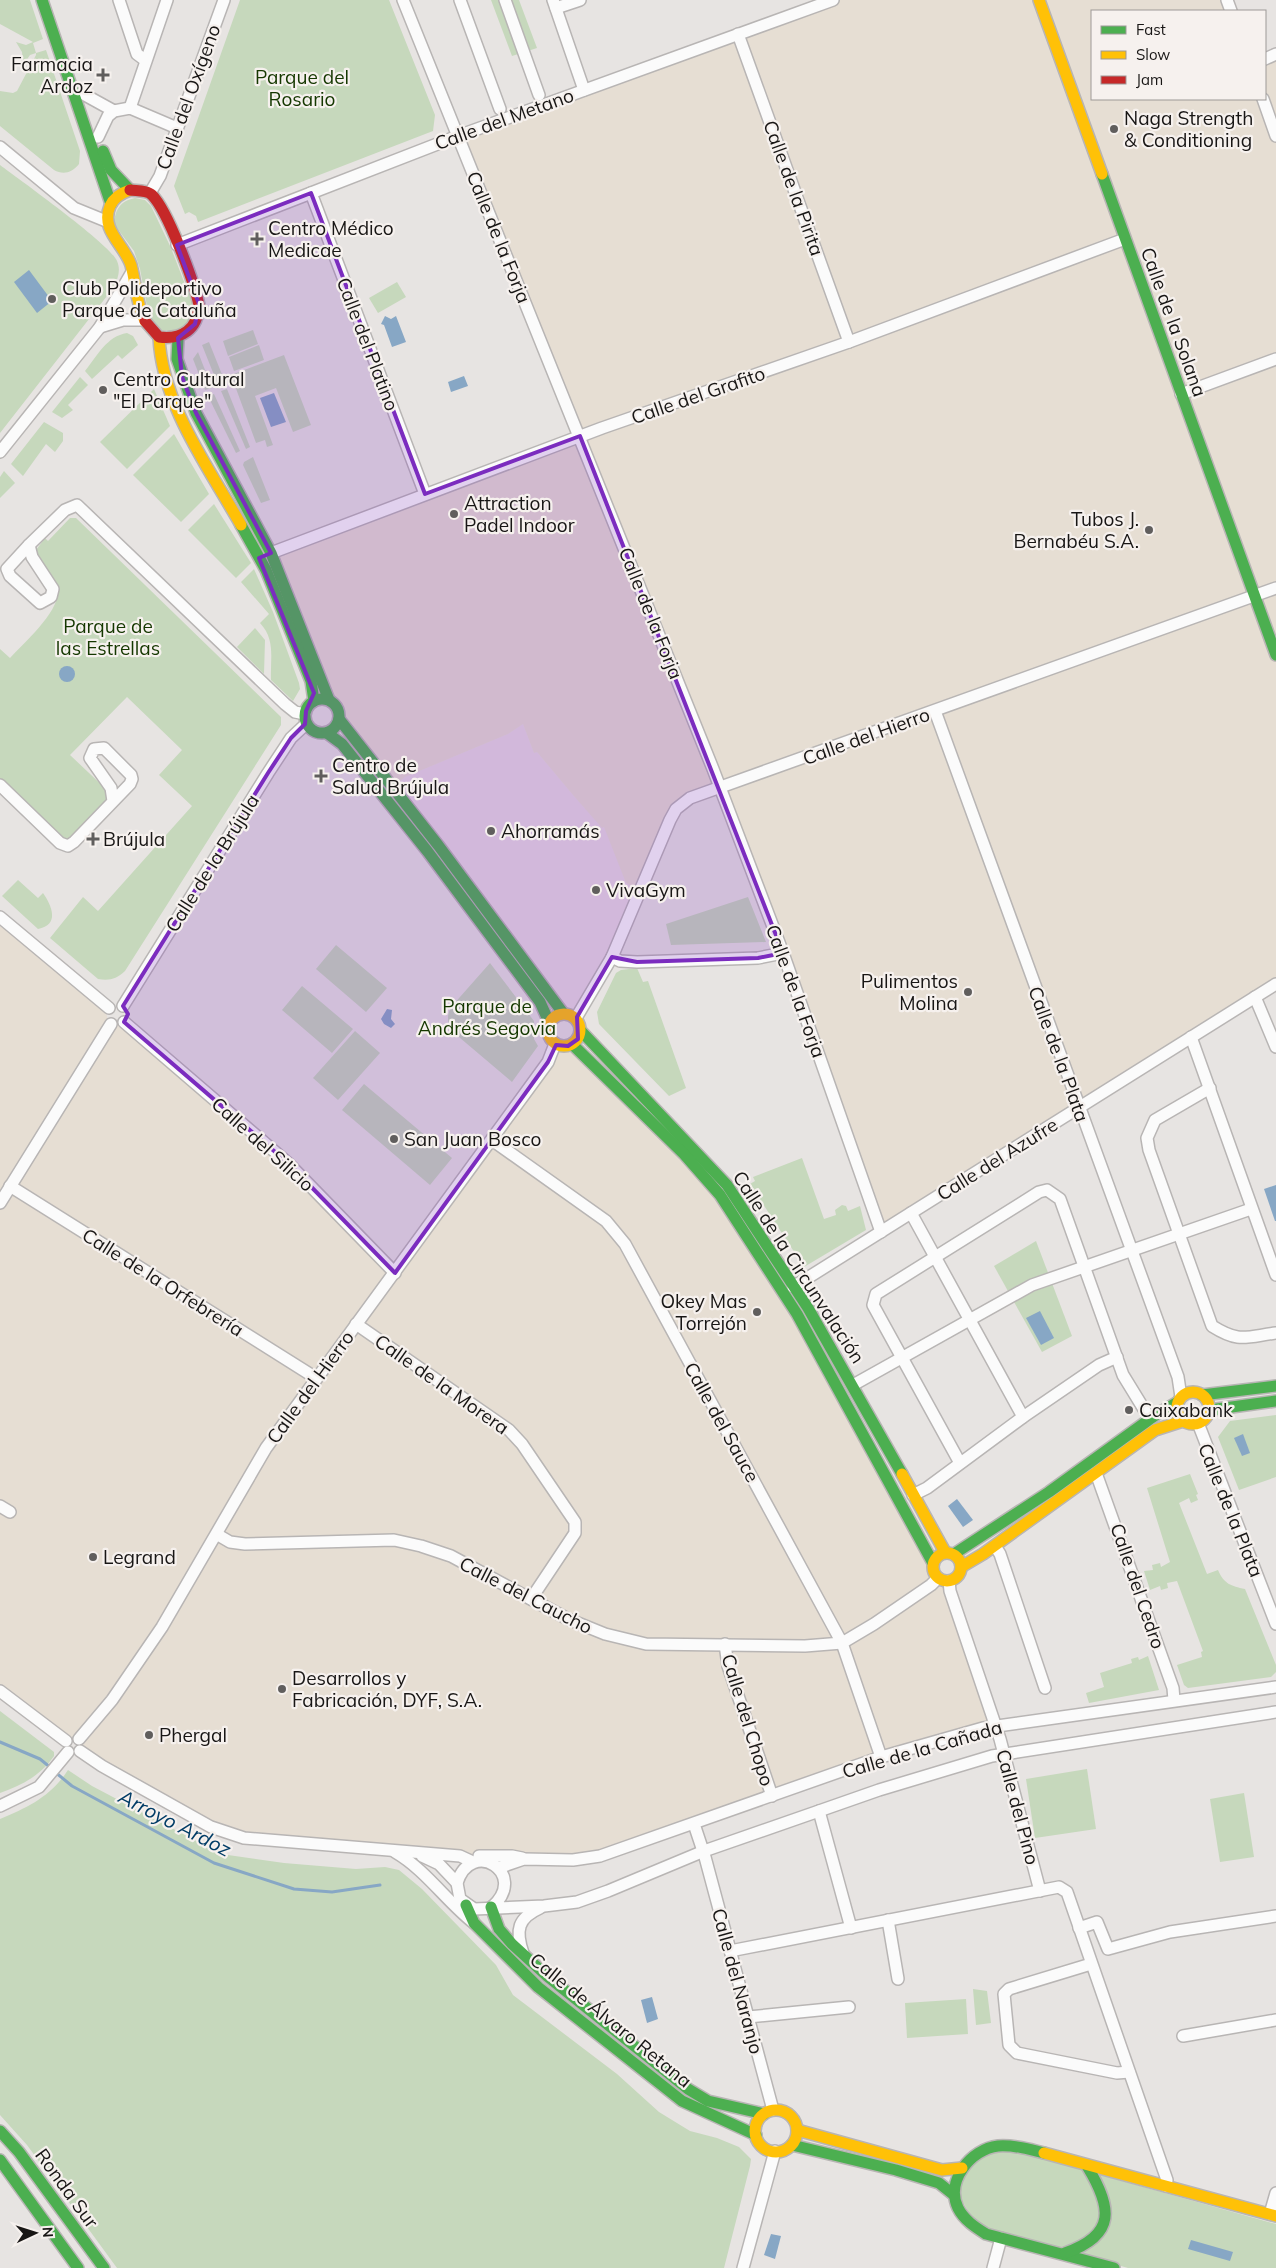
<svg xmlns="http://www.w3.org/2000/svg" width="1276" height="2268" viewBox="0 0 1276 2268" font-family="Mulish,sans-serif">
  <style>
    .commercial { fill: #e8dbe3 }
    .industrial { fill: #e6ded3 }
    .green { fill: #c6d8bc }
    .water { fill: #87a7c5 }
    .lines { fill: none; stroke-linecap: round; stroke-linejoin: round }
    .stream { stroke: #87a7c5; stroke-width: 3 }
    .street-casing { stroke: #b8b5b4; stroke-width: 14 }
    .fast-casing { stroke: #b8b5b4; stroke-width: 14 }
    .slow-casing { stroke: #b8b5b4; stroke-width: 14 }
    .jam-casing { stroke: #b8b5b4; stroke-width: 14 }
    .street { stroke: #fbfbfb; stroke-width: 11 }
    .fast { stroke: #4caf50; stroke-width: 11 }
    .slow { stroke: #ffc107; stroke-width: 11 }
    .jam { stroke: #c62828; stroke-width: 11 }
    .marked { fill: #7b2cbf; fill-opacity: 0.2; stroke: #7b2cbf; stroke-width: 4; stroke-linejoin: round }
    .poi-dot { fill: #605e5d; stroke: #f6f1ee; stroke-width: 2 }
    .labels { text-anchor: middle; stroke-width: 4.5; stroke-linejoin: round; paint-order: stroke }
    .poi-label { font-size: 19px; fill: #181615; stroke: #f6f1ee; text-anchor: start }
    .park-label { font-size: 19px; fill: #153800; stroke: #f6f1ee }
    .street-label { font-size: 19px; fill: #181615; stroke: #f6f1ee }
    .water-label { font-size: 20px; font-style: italic; fill: #013c66; stroke: #f6f1ee }
  </style>
  <rect width="100%" height="100%" fill="#e7e4e2"/>
  <!-- commercial -->
  <polygon class="commercial" points="523,724 534,753 537,752 573,795 602,827 604,827 640,891 625,928 572,1015 567,1013 393,787 405,777 508,734"/>
  <!-- industrial -->
  <g class="industrial">
    <polygon points="833,0 1227,0 1231,11 1092,11 1092,99 1265,99 1265,59 1276,54 1276,984 881,1232 720,787 683,803 640,891 626,883 604,827 602,828 573,795 537,752 534,753 523,724 508,734 405,777 393,787 333,702 271,553 580,436 458,136"/>
    <polygon points="0,917 109,1008 106,1013 108,1020 115,1025 121,1024 225,1108 394,1273 560,1046 568,1046 684,1154 772,1274 934,1574 943,1581 949,1581 996,1725 600,1856 493,1864 228,1834 81,1748 81,1742 76,1737 68,1738 0,1691"/>
  </g>
  <!-- green -->
  <g class="green">
    <path d="M0,0h30l13,39 -10,4 3,10 10,-3 34,101 -1,13c-7,9 -16,11 -25,6l-54,-44v-35l13,2 4,-2 19,-36v-2l-6,2 -7,10 -1,-13 -6,-10 10,3 7,-3 -33,-18z"/>
    <polygon points="240,0 389,0 435,115 433,131 198,222 196,216 189,212 185,214 174,186"/>
    <polygon points="491,0 519,0 537,48 512,56"/>
    <path d="M0,165c20,15 111,80 117,96 4,9 1,17 -3,26l-114,146z"/>
    <path d="M135,198l10,2 6,6 20,42 22,57 -2,16 -15,10 -14,-1 -13,-13 -9,-48 -6,-18 -20,-27c1,-14 6,-23 21,-26z"/>
    <polygon points="397,282 406,297 378,313 369,298"/>
    <polygon points="253,330 258,344 228,356 223,341"/>
    <path d="M127,333l6,3 5,9 -16,14 -4,-4 -26,24 -7,-8c12,-15 22,-35 42,-38z"/>
    <polygon points="209,342 225,382 218,385 202,345"/>
    <polygon points="259,345 264,360 234,371 229,357"/>
    <polygon points="198,352 212,388 205,390 193,359"/>
    <polygon points="284,355 311,425 293,432 276,388 255,396 273,445 267,447 265,440 256,443 231,375"/>
    <polygon points="80,377 88,385 68,405 73,410 62,418 52,412"/>
    <polygon points="154,389 170,426 127,469 100,442"/>
    <polygon points="227,389 250,447 246,449 221,391"/>
    <polygon points="214,394 240,451 236,453 208,396"/>
    <polygon points="44,422 63,433 63,441 55,452 46,444 23,476 11,464"/>
    <polygon points="174,434 209,494 181,522 133,475"/>
    <polygon points="253,457 270,500 261,503 243,465 244,462"/>
    <polygon points="4,471 15,483 0,498 0,477"/>
    <polygon points="214,504 251,563 236,578 188,530"/>
    <path d="M70,518h6l205,199v8l-156,246c-9,8 -15,10 -27,8l-48,-41 33,-41 15,14 94,-105 -33,-31 23,-25 -55,-53 -57,58 37,35 2,8 -37,41h-8l-64,-61v-129l10,9c14,-15 55,-51 47,-72 -6,-15 -18,-20 -21,-36l9,-12 3,3z"/>
    <path d="M254,569l19,43 26,71 1,6 -7,12 -22,-21c-1,-21 5,-40 -11,-57l9,-9 -28,-32z"/>
    <polygon points="255,628 265,640 264,674 237,647"/>
    <path d="M18,880l20,18 5,-5c9,13 17,32 -5,36l-36,-33z"/>
    <polygon points="748,897 766,942 671,945 666,924"/>
    <polygon points="336,945 387,988 366,1012 316,969"/>
    <path d="M490,963l44,58v18l4,7 -26,36 -59,-50c-6,-9 -7,-17 -1,-26z"/>
    <polygon points="637,968 643,982 648,981 686,1088 669,1096 599,1024 597,1012 616,973 621,970"/>
    <polygon points="302,986 353,1029 332,1053 282,1010"/>
    <polygon points="355,1031 380,1053 338,1100 313,1078"/>
    <polygon points="364,1084 452,1158 430,1185 342,1110"/>
    <polygon points="802,1158 824,1219 836,1215 835,1210 842,1205 846,1206 848,1211 860,1206 866,1230 804,1267 750,1184 755,1181 753,1177"/>
    <polygon points="1036,1241 1072,1336 1042,1352 994,1266"/>
    <polygon points="1276,1415 1276,1477 1239,1490 1218,1437 1230,1421"/>
    <path d="M1190,1474l8,20 -2,1 2,5 -7,3 -2,-5 -10,5 28,71 11,-4c6,14 13,16 27,19l31,76v7l-5,5 -83,11 -4,-3 -7,-20 25,-8 -1,-5 2,-1 -26,-70 -10,2 1,5 -7,2 -1,-4 -10,4 -6,-19 9,-1 -1,-5 8,-2 1,4 9,-5 -23,-74z"/>
    <polygon points="1148,1656 1159,1690 1089,1703 1086,1693 1104,1687 1100,1673 1132,1663 1131,1659 1138,1657 1139,1660"/>
    <path d="M0,1711l54,41v4c-14,20 -32,29 -54,37z"/>
    <polygon points="1087,1769 1096,1829 1035,1838 1026,1779"/>
    <path d="M68,1770l24,16 129,68 63,9 72,6 29,-2 14,3 23,19 74,76 17,30 104,79 42,38 31,19 27,7 22,9 12,12 -1,7 -26,102h-607l-90,-123 -27,-30v-296c29,-12 51,-23 68,-49z"/>
    <polygon points="1244,1793 1254,1857 1220,1862 1210,1799"/>
    <polygon points="973,1989 987,1991 991,2023 976,2025"/>
    <polygon points="966,1999 968,2034 907,2038 905,2003"/>
    <path d="M1004,2148l272,76v44h-148l-153,-44 -16,-29c9,-35 12,-34 45,-47z"/>
  </g>
  <!-- water -->
  <g class="water">
    <polygon points="29,270 52,301 37,313 14,282"/>
    <polygon points="385,316 391,319 396,316 406,342 392,347 384,325 381,324"/>
    <polygon points="464,376 468,386 451,392 448,382"/>
    <polygon points="274,393 286,422 271,427 260,398"/>
    <circle cx="67" cy="674" r="8"/>
    <polygon points="387,1009 392,1010 391,1019 395,1024 391,1028 384,1024 381,1019"/>
    <polygon points="1276,1185 1276,1221 1275,1221 1264,1189"/>
    <polygon points="1040,1311 1054,1338 1041,1345 1026,1318"/>
    <polygon points="1243,1434 1250,1453 1242,1456 1234,1438"/>
    <polygon points="957,1499 973,1520 963,1527 948,1506"/>
    <polygon points="652,1997 658,2019 647,2023 641,2000"/>
    <polygon points="771,2234 781,2236 775,2259 764,2255"/>
    <polygon points="1191,2240 1233,2252 1230,2261 1188,2249"/>
  </g>
  <g class="lines">
    <!-- stream -->
    <g class="stream">
      <polyline points="0,1742 40,1759 51,1768"/>
      <polyline points="55,1772 72,1786 214,1863 294,1889 332,1892 380,1885"/>
    </g>
    <!-- street casing -->
    <g class="street-casing">
      <g id="street">
        <polyline points="119,0 137,54 145,60"/>
        <polyline points="403,0 713,769 783,953 881,1232"/>
        <polyline points="460,0 500,109"/>
        <polyline points="505,0 539,95"/>
        <polyline points="553,0 584,90"/>
        <polyline points="1227,0 1231,11"/>
        <polyline points="556,8 580,0"/>
        <polyline points="738,34 849,342"/>
        <polyline points="1265,59 1276,54"/>
        <polyline points="85,95 114,111"/>
        <polyline points="1263,99 1276,136"/>
        <polyline points="130,108 167,0"/>
        <polyline points="98,137 108,116 114,111 130,108 177,128"/>
        <polyline points="0,147 74,208 106,221"/>
        <polyline points="150,193 160,176 224,0"/>
        <polyline points="311,193 425,494"/>
        <polyline points="177,245 458,136 833,0"/>
        <polyline points="100,327 123,320 143,320"/>
        <polyline points="1181,394 1276,359"/>
        <polyline points="0,452 100,327 132,272"/>
        <polyline points="29,545 65,510 77,505 285,704 295,712 305,714"/>
        <polygon points="29,545 32,557 53,589 51,597 40,603 10,576 7,569"/>
        <polyline points="271,553 602,428 849,342 1125,239"/>
        <polyline points="935,711 1178,1377 1181,1397"/>
        <polyline points="0,785 60,843 68,846 74,842 130,784 132,779 131,775 104,748 94,749 90,758 111,788 113,801"/>
        <polyline points="0,917 109,1008"/>
        <polyline points="612,957 620,961 637,962 758,958 783,953"/>
        <polyline points="1255,997 1276,1047"/>
        <polyline points="123,1006 268,773 291,738 306,724"/>
        <polyline points="576,1018 612,957 670,820 676,809 690,798 1276,588"/>
        <polyline points="124,1022 288,1163 395,1273"/>
        <polyline points="1191,1037 1276,1275"/>
        <path d="M1210,1088l-55,32 -8,18 2,12 63,176c27,17 33,11 64,7"/>
        <polyline points="492,1140 606,1221 625,1244 842,1643 881,1757"/>
        <polyline points="10,1186 316,1378"/>
        <polyline points="0,1203 111,1024"/>
        <polyline points="911,1213 1023,1417"/>
        <polyline points="793,1287 1276,984"/>
        <polyline points="356,1324 509,1430 522,1444 575,1522 575,1533 531,1599"/>
        <polyline points="853,1385 1032,1285 1251,1209"/>
        <polyline points="1198,1423 1276,1624"/>
        <polyline points="960,1463 873,1305 876,1294 1039,1192 1047,1190 1060,1199 1123,1375 1150,1419"/>
        <polyline points="1096,1473 1173,1688 1174,1700"/>
        <polyline points="913,1495 927,1488 1023,1417 1099,1365 1117,1357"/>
        <polyline points="0,1506 10,1512"/>
        <polyline points="218,1535 230,1542 245,1544 394,1540 421,1546 451,1556 568,1619 605,1634 646,1644 805,1646 842,1643 874,1624 931,1585 938,1578"/>
        <polyline points="995,1546 1000,1554 1045,1688"/>
        <polyline points="949,1581 950,1591 1000,1739 1040,1891"/>
        <polyline points="725,1644 728,1666 772,1796"/>
        <polyline points="0,1691 66,1741"/>
        <polyline points="79,1739 112,1700 162,1627 266,1448 548,1062 555,1044"/>
        <polyline points="80,1751 102,1766 211,1827 244,1838 460,1856 473,1862"/>
        <polyline points="0,1806 39,1787 68,1752"/>
        <polyline points="819,1811 851,1928"/>
        <polyline points="694,1824 705,1857 773,2110"/>
        <path d="M395,1852c31,18 51,49 79,71"/>
        <polyline points="422,1856 439,1864 457,1883"/>
        <polyline points="479,1856 512,1856 522,1858"/>
        <polyline points="498,1868 524,1859 573,1860 600,1856 881,1757 983,1728 1276,1687"/>
        <path d="M492,1907c38,-34 -21,-70 -35,-24l3,16 14,10 70,-3 33,-4 31,-11 96,-40 115,-40 60,-21 113,-34 284,-44"/>
        <polyline points="888,1920 898,1979"/>
        <polyline points="1079,1928 1097,1922 1108,1949 1170,1932 1276,1916"/>
        <polyline points="730,1951 1059,1887 1067,1892 1167,2180 1166,2186"/>
        <path d="M523,1953c-8,-23 -5,-35 17,-45"/>
        <polyline points="1091,1964 1009,1989 1004,1994 1009,2045 1017,2053 1117,2073 1129,2072"/>
        <polyline points="748,2017 849,2007"/>
        <polyline points="1183,2036 1276,2020"/>
        <polyline points="1270,2214 1276,2193"/>
        <polyline points="743,2268 775,2151"/>
        <polyline points="993,2268 1001,2238"/>
      </g>
    </g>
    <!-- fast casing -->
    <g class="fast-casing">
      <g id="fast">
        <polyline points="42,0 111,204"/>
        <polyline points="103,151 111,170 130,190"/>
        <polyline points="1102,174 1276,655"/>
        <polyline points="178,338 177,359 196,413 271,553 329,700"/>
        <polyline points="241,525 266,570 311,681 314,701"/>
        <circle cx="322" cy="716" r="17"/>
        <polyline points="339,719 438,845 563,1013"/>
        <polyline points="327,733 342,744 428,852 540,1002 549,1022"/>
        <polyline points="581,1031 727,1185 808,1308 902,1474"/>
        <polyline points="572,1044 684,1154 720,1195 797,1314 933,1563"/>
        <polyline points="1202,1395 1276,1386"/>
        <polyline points="1208,1414 1217,1409 1276,1401"/>
        <polyline points="954,1554 1049,1492 1157,1414 1178,1402"/>
        <polyline points="466,1905 474,1923 538,1987 682,2101 756,2135"/>
        <polyline points="491,1907 499,1929 512,1944 547,1976 688,2089 708,2101 764,2114"/>
        <polyline points="0,2131 19,2152 104,2268"/>
        <polyline points="792,2145 896,2170 939,2183 954,2195"/>
        <path d="M1044,2153c-15,-4 -30,-8 -46,-7 -27,3 -53,35 -40,62 6,12 17,19 28,26l128,34"/>
        <polyline points="0,2160 78,2268"/>
        <path d="M1065,2253c52,-18 47,-46 22,-87"/>
      </g>
    </g>
    <!-- slow casing -->
    <g class="slow-casing">
      <g id="slow">
        <polyline points="1039,0 1102,174"/>
        <path d="M130,190c-9,3 -16,7 -20,16 -10,24 14,38 21,59 5,19 5,38 14,56"/>
        <path d="M159,337c3,68 50,131 82,188"/>
        <circle cx="564" cy="1030" r="16"/>
        <circle cx="1193" cy="1408" r="16"/>
        <polyline points="902,1474 945,1552"/>
        <circle cx="947" cy="1567" r="14"/>
        <polyline points="961,1567 983,1554 1155,1430 1183,1421"/>
        <circle cx="776" cy="2131" r="21"/>
        <polyline points="797,2130 942,2170 962,2168"/>
        <polyline points="1044,2153 1276,2216"/>
      </g>
    </g>
    <!-- jam casing -->
    <g class="jam-casing">
      <path id="jam" d="M130,190c7,1 17,0 22,5 16,16 42,87 47,110 -1,24 -17,35 -40,32l-14,-16"/>
    </g>
    <!-- street -->
    <use href="#street" class="street"/>
    <!-- fast -->
    <use href="#fast" class="fast"/>
    <!-- slow -->
    <use href="#slow" class="slow"/>
    <!-- jam -->
    <use href="#jam" class="jam"/>
  </g>
  <!-- marked area -->
  <path class="marked" d="M311,193l114,301 155,-58 203,517 -25,5 -121,4 -25,-5 -35,60 1,22 -10,7 -12,-1 -8,17 -153,211 -107,-110 -164,-141 4,-8 -5,-8 145,-233 23,-35 14,-14 1,-13 8,-18 -55,-135 12,-5 -75,-140 -14,-36 -4,-39 17,-14 4,-20 -22,-59z"/>
  <!-- markers -->
  <g class="poi-dot">
    <path d="M100.5 67.5h5v5h5v5h-5v5h-5v-5h-5v-5h5z"/>
    <circle cx="1114" cy="129" r="5"/>
    <path d="M254.5 231.5h5v5h5v5h-5v5h-5v-5h-5v-5h5z"/>
    <circle cx="52" cy="299" r="5"/>
    <circle cx="103" cy="390" r="5"/>
    <circle cx="454" cy="514" r="5"/>
    <circle cx="1149" cy="530" r="5"/>
    <path d="M318.5 768.5h5v5h5v5h-5v5h-5v-5h-5v-5h5z"/>
    <circle cx="491" cy="831" r="5"/>
    <path d="M90.5 831.5h5v5h5v5h-5v5h-5v-5h-5v-5h5z"/>
    <circle cx="596" cy="890" r="5"/>
    <circle cx="968" cy="992" r="5"/>
    <circle cx="394" cy="1139" r="5"/>
    <circle cx="757" cy="1312" r="5"/>
    <circle cx="1129" cy="1410" r="5"/>
    <circle cx="93" cy="1557" r="5"/>
    <circle cx="282" cy="1689" r="5"/>
    <circle cx="149" cy="1735" r="5"/>
  </g>
  <g class="labels">
    <!-- poi labels -->
    <g class="poi-label">
      <text x="93" y="71" text-anchor="end">Farmacia<tspan x="93" dy="22">Ardoz</tspan></text>
      <text x="1124" y="125">Naga Strength<tspan x="1124" dy="22">&amp; Conditioning</tspan></text>
      <text x="268" y="235">Centro Médico<tspan x="268" dy="22">Medicae</tspan></text>
      <text x="62" y="295">Club Polideportivo<tspan x="62" dy="22">Parque de Cataluña</tspan></text>
      <text x="113" y="386">Centro Cultural<tspan x="113" dy="22">"El Parque"</tspan></text>
      <text x="464" y="510">Attraction<tspan x="464" dy="22">Padel Indoor</tspan></text>
      <text x="1139" y="526" text-anchor="end">Tubos J.<tspan x="1139" dy="22">Bernabéu S.A.</tspan></text>
      <text x="332" y="772">Centro de<tspan x="332" dy="22">Salud Brújula</tspan></text>
      <text x="501" y="838">Ahorramás</text>
      <text x="103" y="846">Brújula</text>
      <text x="606" y="897">VivaGym</text>
      <text x="958" y="988" text-anchor="end">Pulimentos<tspan x="958" dy="22">Molina</tspan></text>
      <text x="404" y="1146">San Juan Bosco</text>
      <text x="747" y="1308" text-anchor="end">Okey Mas<tspan x="747" dy="22">Torrejón</tspan></text>
      <text x="1139" y="1417">Caixabank</text>
      <text x="103" y="1564">Legrand</text>
      <text x="292" y="1685">Desarrollos y<tspan x="292" dy="22">Fabricación, DYF, S.A.</tspan></text>
      <text x="159" y="1742">Phergal</text>
    </g>
    <!-- park labels -->
    <g class="park-label">
      <text x="302" y="84">Parque del<tspan x="302" dy="22">Rosario</tspan></text>
      <text x="108" y="633">Parque de<tspan x="108" dy="22">las Estrellas</tspan></text>
      <text x="487" y="1013">Parque de<tspan x="487" dy="22">Andrés Segovia</tspan></text>
    </g>
    <!-- street labels -->
    <g class="street-label">
      <text transform="translate(188 97) rotate(-70)" y="7">Calle del Oxígeno</text>
      <text transform="translate(504 119) rotate(-20)" y="7">Calle del Metano</text>
      <text transform="translate(794 188) rotate(70)" y="7">Calle de la Pirita</text>
      <text transform="translate(499 237) rotate(68)" y="7">Calle de la Forja</text>
      <text transform="translate(1174 322) rotate(70)" y="7">Calle de la Solana</text>
      <text transform="translate(368 344) rotate(69)" y="7">Calle del Platino</text>
      <text transform="translate(698 395) rotate(-19)" y="7">Calle del Grafito</text>
      <text transform="translate(651 613) rotate(68)" y="7">Calle de la Forja</text>
      <text transform="translate(866 736) rotate(-20)" y="7">Calle del Hierro</text>
      <text transform="translate(212 863) rotate(-58)" y="7">Calle de la Brújula</text>
      <text transform="translate(796 991) rotate(70)" y="7">Calle de la Forja</text>
      <text transform="translate(1059 1054) rotate(70)" y="7">Calle de la Plata</text>
      <text transform="translate(263 1144) rotate(42)" y="7">Calle del Silicio</text>
      <text transform="translate(997 1159) rotate(-32)" y="7">Calle del Azufre</text>
      <text transform="translate(799 1267) rotate(57)" y="7">Calle de la Circunvalación</text>
      <text transform="translate(163 1282) rotate(32)" y="7">Calle de la Orfebrería</text>
      <text transform="translate(442 1384) rotate(35)" y="7">Calle de la Morera</text>
      <text transform="translate(310 1387) rotate(-54)" y="7">Calle del Hierro</text>
      <text transform="translate(722 1422) rotate(61)" y="7">Calle del Sauce</text>
      <text transform="translate(1231 1510) rotate(68)" y="7">Calle de la Plata</text>
      <text transform="translate(1138 1586) rotate(71)" y="7">Calle del Cedro</text>
      <text transform="translate(526 1595) rotate(27)" y="7">Calle del Caucho</text>
      <text transform="translate(748 1720) rotate(73)" y="7">Calle del Chopo</text>
      <text transform="translate(922 1749) rotate(-16)" y="7">Calle de la Cañada</text>
      <text transform="translate(1018 1807) rotate(75)" y="7">Calle del Pino</text>
      <text transform="translate(738 1981) rotate(75)" y="7">Calle del Naranjo</text>
      <text transform="translate(611 2020) rotate(39)" y="7">Calle de Álvaro Retana</text>
      <text transform="translate(67 2188) rotate(54)" y="7">Ronda Sur</text>
    </g>
    <!-- water labels -->
    <g class="water-label">
      <text transform="translate(175 1823) rotate(27)" y="7">Arroyo Ardoz</text>
    </g>
  </g>
  <!-- legend -->
  <rect x="1091" y="10" width="175" height="90" fill="#f6f1ee" stroke="#9d9997"/>
  <rect x="1101" y="26" width="25" height="8" fill="#4caf50" stroke="#9d9997"/>
  <text x="1136" y="35" font-size="15" fill="#181615">Fast</text>
  <rect x="1101" y="51" width="25" height="8" fill="#ffc107" stroke="#9d9997"/>
  <text x="1136" y="60" font-size="15" fill="#181615">Slow</text>
  <rect x="1101" y="76" width="25" height="8" fill="#c62828" stroke="#9d9997"/>
  <text x="1136" y="85" font-size="15" fill="#181615">Jam</text>
  <!-- north arrow -->
  <g transform="translate(35 2233) rotate(86)" stroke="#f6f1ee" stroke-width="4" paint-order="stroke">
  <path d="M0-4L9 19L0 12L-9 19Z" fill="#181615"/>
  <text y="-8" font-size="14" font-weight="bold" text-anchor="middle" fill="#181615">N</text>
  </g>
</svg>
